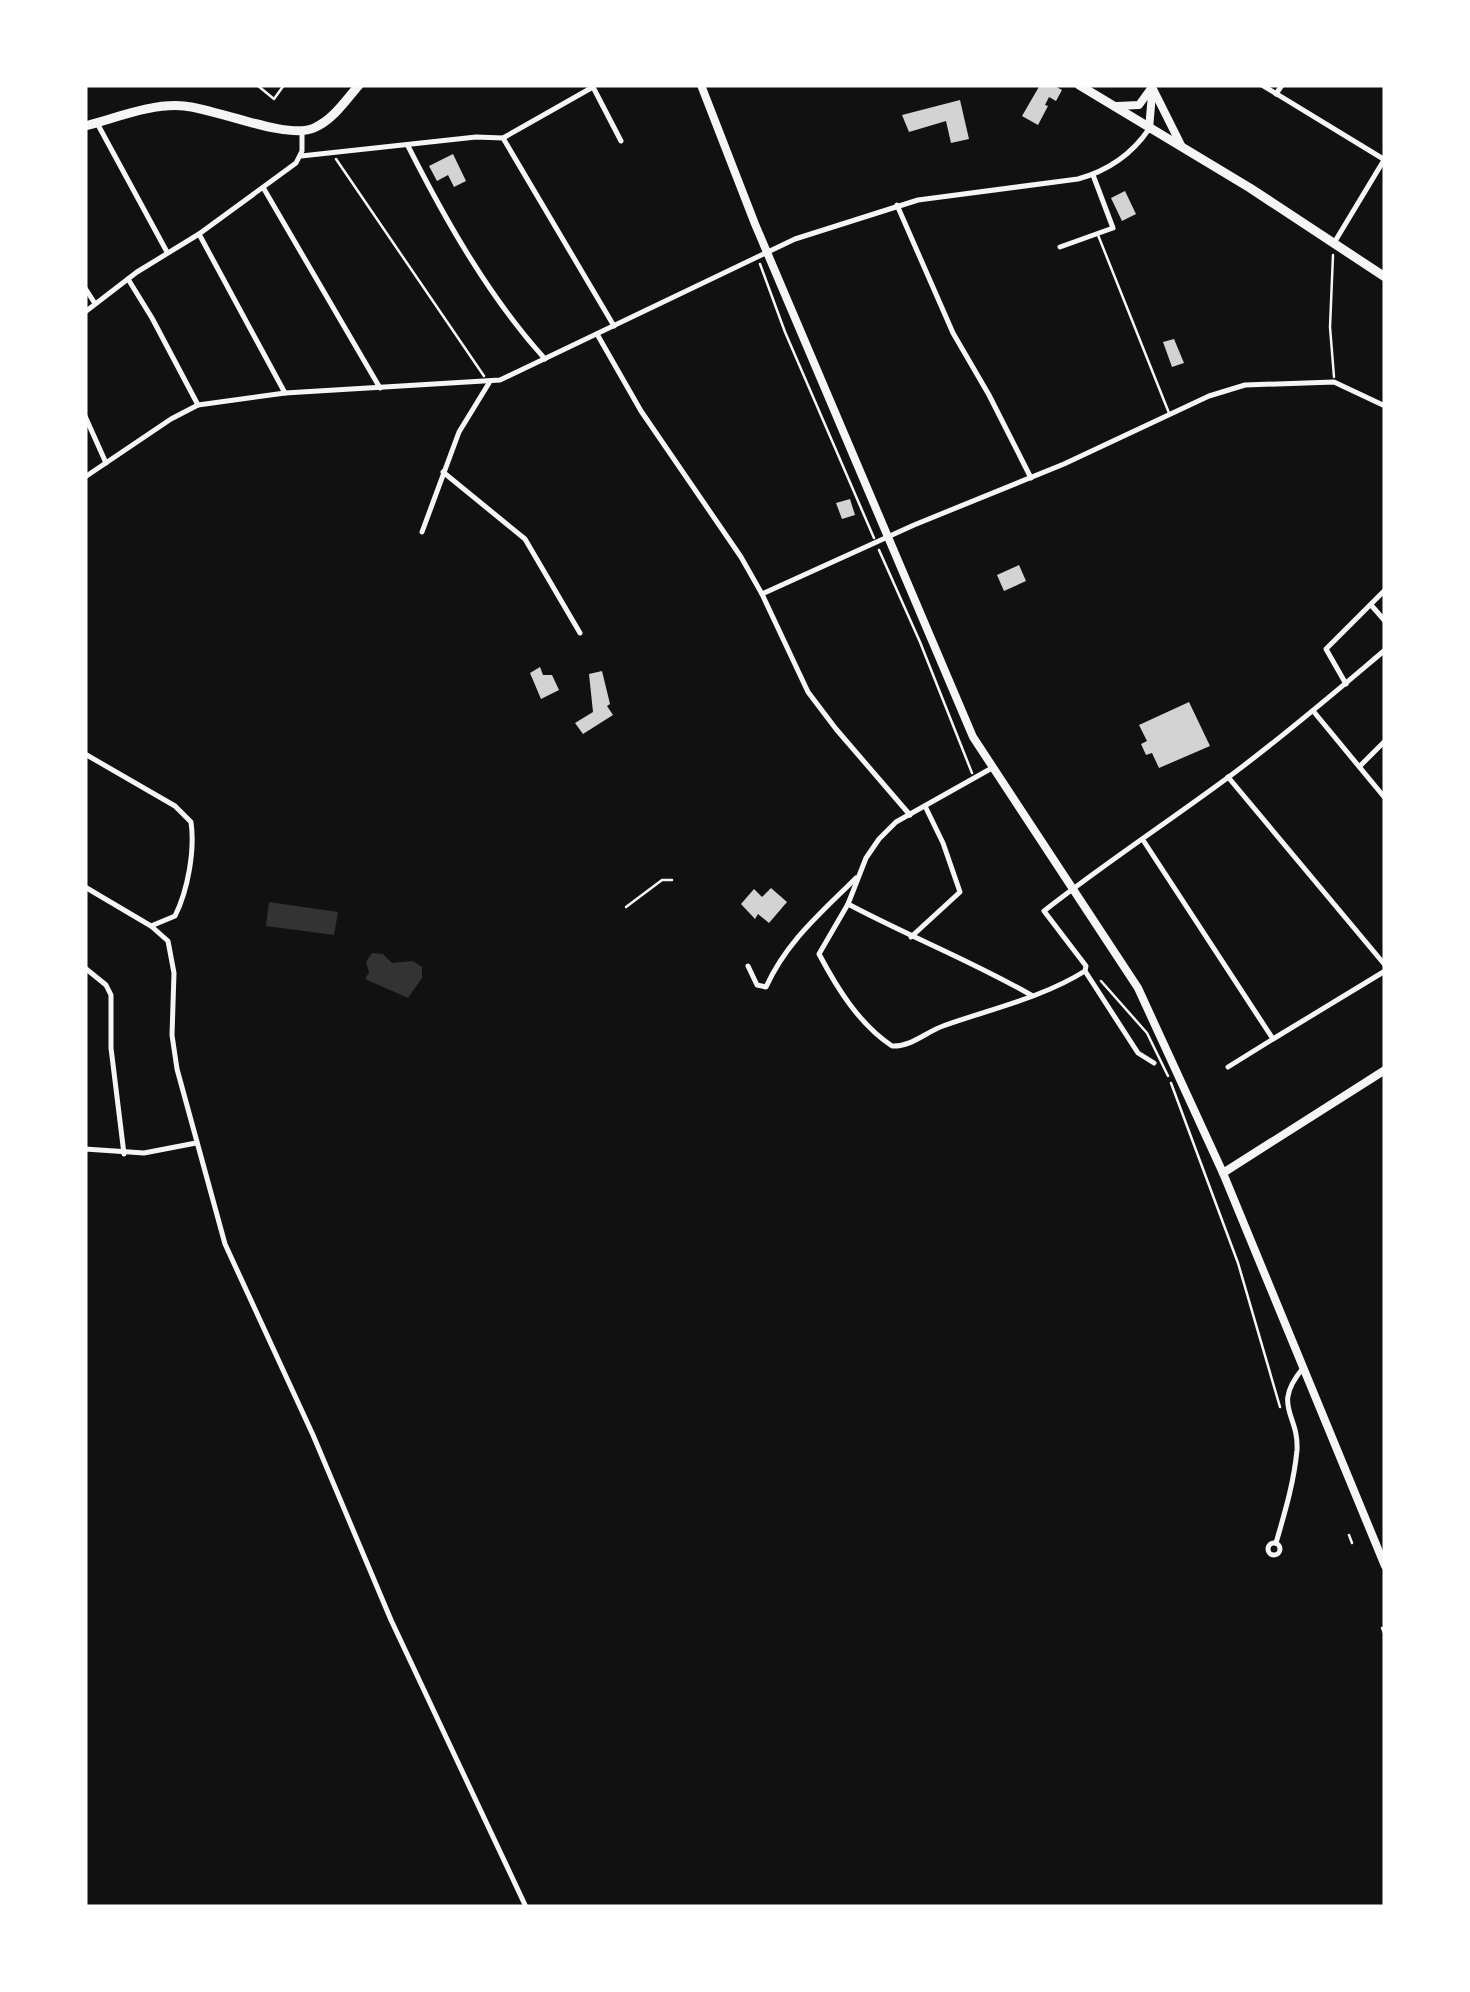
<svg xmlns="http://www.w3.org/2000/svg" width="1470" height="1992" viewBox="0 0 1470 1992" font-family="Arial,sans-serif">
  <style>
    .water { fill: #333 }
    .building { fill: #d3d3d3 }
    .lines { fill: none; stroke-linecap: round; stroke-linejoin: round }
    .path { stroke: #f5f5f5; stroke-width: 2.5 }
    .service { stroke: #f5f5f5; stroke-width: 2.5 }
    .minor { stroke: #f5f5f5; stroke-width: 5 }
    .tertiary { stroke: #f5f5f5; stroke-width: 8 }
    .secondary { stroke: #f5f5f5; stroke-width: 8 }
    .primary { stroke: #f5f5f5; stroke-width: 9 }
  </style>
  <rect width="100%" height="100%" fill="#111"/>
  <!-- water -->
  <g class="water">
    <polygon points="269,902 338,912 334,935 266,926"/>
    <polygon points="372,953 383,954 392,963 413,961 422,967 422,978 408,998 365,979 369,972 366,962"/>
  </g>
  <!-- building -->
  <g class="building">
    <polygon points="1040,85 1053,85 1062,90 1056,101 1049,97 1045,105 1048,106 1038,125 1022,116"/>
    <polygon points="960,100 969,139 951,143 946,121 909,132 902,115"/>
    <polygon points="453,154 466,181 454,187 448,175 437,181 429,166"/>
    <polygon points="1125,191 1136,214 1122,221 1111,198"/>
    <polygon points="1174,339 1184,363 1172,367 1163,342"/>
    <polygon points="850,499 855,515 842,519 836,503"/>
    <polygon points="1019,565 1026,581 1004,591 997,575"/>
    <polygon points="540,667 543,675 552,675 559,690 541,699 530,673"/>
    <polygon points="602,671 610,704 607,706 613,715 583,734 575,723 593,712 589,674"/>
    <polygon points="1189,702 1210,746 1159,768 1152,753 1146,755 1141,744 1147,741 1139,725"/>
    <polygon points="771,888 787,902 769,923 758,914 755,919 741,904 754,889 762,897"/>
  </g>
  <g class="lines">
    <!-- path -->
    <g class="path">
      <polyline points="336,159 484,376"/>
      <polyline points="1333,255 1330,327 1334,377"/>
      <polyline points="760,264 785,332 874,538"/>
      <polyline points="879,550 920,642 972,773"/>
      <polyline points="626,907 662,880 672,880"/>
      <polyline points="1101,981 1147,1033 1168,1076"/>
      <polyline points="1171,1083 1238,1263 1280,1407"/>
    </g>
    <!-- service -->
    <g class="service">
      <polyline points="257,85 274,99 284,85"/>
      <polyline points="1098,235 1169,413"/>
      <polyline points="1349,1535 1352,1543"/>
      <polyline points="1382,1628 1385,1635"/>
    </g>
    <!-- minor -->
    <g class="minor">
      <polyline points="1262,85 1385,160"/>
      <polyline points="1276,94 1282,85"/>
      <polyline points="97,123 167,252"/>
      <polyline points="503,138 593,87 621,141"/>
      <path d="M408,146c38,75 81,151 137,213"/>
      <polyline points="301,156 476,137 503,138 614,326"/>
      <polyline points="264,189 380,388"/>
      <polyline points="897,205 953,333 989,395 1031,478"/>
      <polyline points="199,234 285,393"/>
      <polyline points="1334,243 1384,160"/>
      <polyline points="1060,247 1113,228 1093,175"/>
      <polyline points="128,279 152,318 198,405"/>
      <polyline points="85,288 94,302"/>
      <polyline points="85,312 137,272 199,234 296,163 302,151 302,131"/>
      <polyline points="597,334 641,411 741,557 762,594 808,692 836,729 910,815"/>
      <polyline points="85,416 106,463"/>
      <polyline points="443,472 525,539 580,633"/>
      <path d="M85,477l86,-58 27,-14 87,-12 215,-13 295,-141 123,-39 160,-21c29,-8 54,-25 71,-50"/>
      <polyline points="422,532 459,432 489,383"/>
      <polyline points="762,594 914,525 1064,464 1209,396 1245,385 1334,382 1385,406"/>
      <polyline points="1371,605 1385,621"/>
      <polyline points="1346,684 1326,649 1385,590"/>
      <polyline points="1314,712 1385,798"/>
      <path d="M85,754l90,52 16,16c4,28 -3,68 -16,94l-24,10"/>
      <polyline points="1360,766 1385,741"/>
      <path d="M992,768l-96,54 -17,17 -13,19 -18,46 -29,50c18,34 40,70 73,92 19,1 34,-14 51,-20 47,-17 99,-28 142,-55l1,-5 -42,-55c60,-47 124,-89 186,-135 54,-40 104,-83 155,-126"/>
      <polyline points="1228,777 1385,965"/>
      <polyline points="1143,840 1273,1039 1228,1067"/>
      <polyline points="85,887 151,926 168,941 174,973 172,1035 177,1069 225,1244 313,1435 391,1620 526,1907"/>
      <path d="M848,904c60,32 124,57 183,91"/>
      <polyline points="911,937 960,892 943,843 925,806"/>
      <path d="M748,966l9,19 9,2c21,-46 55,-74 90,-109"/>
      <polyline points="85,968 106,985 111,995 111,1048 124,1154"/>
      <polyline points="1085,971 1138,1053 1154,1063"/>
      <polyline points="1273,1039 1385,971"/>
      <polyline points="85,1149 144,1153 196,1143"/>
      <circle cx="1274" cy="1549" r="6"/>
      <path d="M1276,1543c9,-31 18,-61 21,-93 2,-37 -26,-43 6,-82"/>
    </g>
    <!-- tertiary -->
    <polyline class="tertiary" points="1223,1173 1385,1070"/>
    <!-- secondary -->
    <g class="secondary">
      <polyline points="701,85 755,224 973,737 1138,988 1223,1173 1385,1566"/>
      <polyline points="1152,87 1181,145"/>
      <polyline points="1117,106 1139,105 1152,87"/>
      <polyline points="1149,129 1152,94"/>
    </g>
    <!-- primary -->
    <g class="primary">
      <polyline points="1079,85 1250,188 1385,277"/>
      <path d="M85,126c31,-8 67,-23 99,-20 33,3 103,34 130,22 19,-8 32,-28 45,-43"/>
    </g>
  </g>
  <!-- border -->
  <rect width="1470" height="1992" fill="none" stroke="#ffffff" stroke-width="175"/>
</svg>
